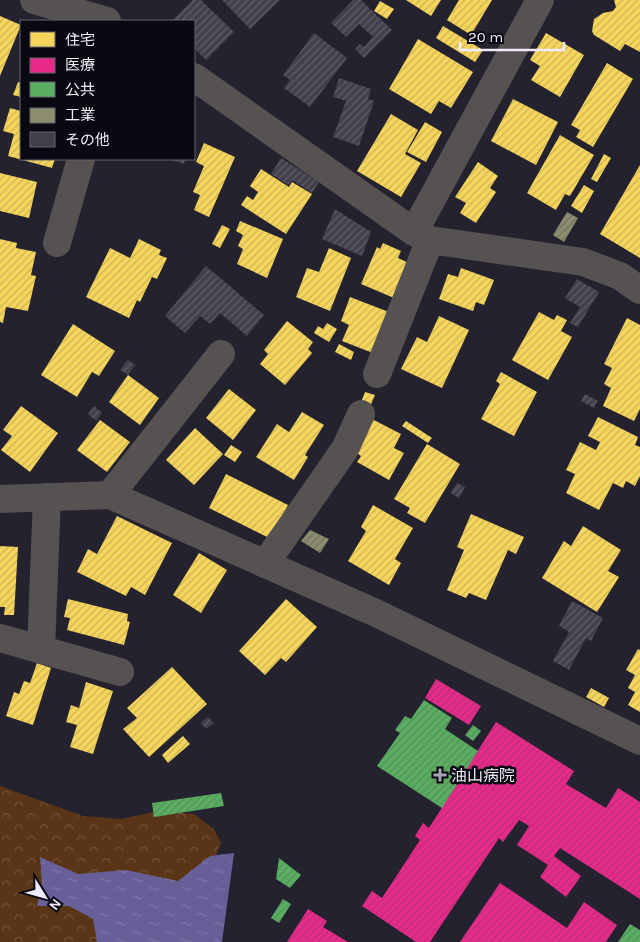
<svg xmlns="http://www.w3.org/2000/svg" width="640" height="942" viewBox="0 0 640 942" font-family="Karla,'Noto Sans JP',sans-serif">
  <style>
    .forest { fill: url(#forest-crowns) }
    .water { fill: url(#water-ripples) }
    .homes { fill: url(#homes-hatch) }
    .health { fill: url(#health-hatch) }
    .public { fill: url(#public-hatch) }
    .industry { fill: url(#industry-hatch) }
    .building { fill: url(#building-hatch) }
    .lines { fill: none; stroke-linecap: round; stroke-linejoin: round }
    .minor { stroke: #565252; stroke-width: 28 }
    .poi-dot { fill: #a7a5b4; stroke: #0a0912; stroke-width: 2 }
    .labels { text-anchor: middle; stroke-width: 5; stroke-linejoin: round; paint-order: stroke }
    .poi-label { font-size: 16px; fill: #eeecfc; stroke: #0a0912; text-anchor: start }
  </style>
  <defs>
    <pattern id="forest-crowns" width="20" height="18" patternUnits="userSpaceOnUse" patternTransform="scale(1.25)"><rect width="20" height="18" fill="#5a3417"/><path d="M2 6a3 3 0 1 1 6 0M12 15a3 3 0 1 1 6 0" fill="none" stroke="#72523a"/></pattern>
    <pattern id="water-ripples" width="26" height="14" patternUnits="userSpaceOnUse" patternTransform="scale(1.25)"><rect width="26" height="14" fill="#676098"/><path d="M2 4q2-2 4 0t4 0M15 11q2-2 4 0t4 0" fill="none" stroke="#7d77a7"/></pattern>
    <pattern id="homes-hatch" width="6" height="6" patternUnits="userSpaceOnUse" patternTransform="scale(1.25)"><rect width="6" height="6" fill="#f6d55c"/><path d="M-1 1l2-2M0 6l6-6M5 7l2-2" fill="none" stroke="#cab258"/></pattern>
    <pattern id="health-hatch" width="6" height="6" patternUnits="userSpaceOnUse" patternTransform="scale(1.25)"><rect width="6" height="6" fill="#e7298a"/><path d="M-1 1l2-2M0 6l6-6M5 7l2-2" fill="none" stroke="#b73277"/></pattern>
    <pattern id="public-hatch" width="6" height="6" patternUnits="userSpaceOnUse" patternTransform="scale(1.25)"><rect width="6" height="6" fill="#5aae61"/><path d="M-1 1l2-2M0 6l6-6M5 7l2-2" fill="none" stroke="#548f5b"/></pattern>
    <pattern id="industry-hatch" width="6" height="6" patternUnits="userSpaceOnUse" patternTransform="scale(1.25)"><rect width="6" height="6" fill="#8c8c6e"/><path d="M-1 1l2-2M0 6l6-6M5 7l2-2" fill="none" stroke="#747462"/></pattern>
    <pattern id="building-hatch" width="6" height="6" patternUnits="userSpaceOnUse" patternTransform="scale(1.25)"><rect width="6" height="6" fill="#42404b"/><path d="M-1 1l2-2M0 6l6-6M5 7l2-2" fill="none" stroke="#5e5c66"/></pattern>
  </defs>
  <rect width="100%" height="100%" fill="#24222e"/>
  <!-- forest -->
  <polygon class="forest" points="0,786 83,816 121,819 159,811 194,814 214,829 221,843 203,888 109,920 104,942 0,942"/>
  <!-- water -->
  <polygon class="water" points="234,853 222,942 97,942 93,919 69,906 37,906 42,882 40,857 78,874 126,870 178,881 210,856"/>
  <!-- homes -->
  <g class="homes">
    <polygon points="406,0 441,0 431,16"/>
    <polygon points="459,0 492,0 471,35 447,20"/>
    <polygon points="614,0 640,0 640,52 625,44 620,51 594,35 592,31 594,19 603,13 613,11 616,7"/>
    <polygon points="380,1 394,9 387,19 374,11"/>
    <polygon points="0,16 21,25 0,76"/>
    <polygon points="443,26 483,50 475,62 436,38"/>
    <polygon points="546,33 584,55 560,97 531,80 540,66 530,60"/>
    <polygon points="418,39 473,72 451,108 439,101 431,114 389,89"/>
    <polygon points="607,63 633,79 593,147 576,137 580,130 571,125"/>
    <polygon points="18,82 21,83 21,97 13,95"/>
    <polygon points="513,99 558,122 536,165 491,141"/>
    <polygon points="10,108 21,111 21,159 55,159 52,168 8,156 14,134 3,131"/>
    <polygon points="391,114 418,130 405,154 421,163 401,197 357,171"/>
    <polygon points="425,122 442,132 426,162 407,152"/>
    <polygon points="560,135 594,155 570,196 565,194 556,210 527,193"/>
    <polygon points="204,143 235,157 209,217 194,210 200,195 193,192 204,166 196,162"/>
    <polygon points="604,154 611,158 597,182 591,179"/>
    <polygon points="478,162 498,176 490,188 496,192 476,223 460,213 466,203 455,197"/>
    <polygon points="640,165 640,258 600,234"/>
    <polygon points="261,169 289,187 292,182 312,194 286,234 241,205 247,196 253,200 258,192 250,186"/>
    <polygon points="0,173 37,182 29,218 0,211"/>
    <polygon points="584,185 594,191 582,213 571,206"/>
    <polygon points="240,221 283,239 267,278 237,264 243,249 238,246 243,235 236,231"/>
    <polygon points="222,225 230,229 220,248 212,244"/>
    <polygon points="0,239 17,243 16,248 36,252 31,275 36,276 28,311 6,307 3,323 0,322"/>
    <polygon points="139,239 161,250 159,255 167,258 157,279 152,277 140,302 137,300 129,318 86,297 110,248 130,258"/>
    <polygon points="383,243 401,251 398,258 409,263 394,298 361,284 377,247 380,249"/>
    <polygon points="329,248 351,258 330,311 296,297 307,268 319,272"/>
    <polygon points="461,268 494,280 484,305 476,302 473,311 439,299 448,274 458,277"/>
    <polygon points="350,297 394,314 378,355 342,341 349,325 341,321"/>
    <polygon points="539,312 554,320 557,315 567,320 561,331 572,337 548,380 512,360"/>
    <polygon points="439,316 469,330 442,388 401,369 417,337 427,342"/>
    <polygon points="627,318 640,325 640,409 634,421 603,406 611,388 604,384 612,368 604,364"/>
    <polygon points="287,321 313,342 308,349 312,353 285,385 260,364 268,354 264,350"/>
    <polygon points="327,323 337,329 329,342 314,333 318,326 323,329"/>
    <polygon points="73,324 115,351 99,376 92,372 77,397 41,375"/>
    <polygon points="339,344 354,352 351,360 335,352"/>
    <polygon points="501,372 537,392 514,436 481,419 500,384 496,381"/>
    <polygon points="128,375 159,398 140,425 109,402"/>
    <polygon points="229,389 256,410 233,440 206,418"/>
    <polygon points="365,392 375,395 369,409 360,405"/>
    <polygon points="21,406 58,433 30,472 1,450 12,436 3,430"/>
    <polygon points="302,412 324,425 305,455 308,457 294,480 256,457 277,424 289,432"/>
    <polygon points="598,417 638,437 635,445 640,447 640,476 635,486 626,481 623,488 613,483 599,510 566,493 575,474 566,470 580,442 596,450 600,442 588,436"/>
    <polygon points="372,419 401,434 394,448 404,453 389,480 357,462 361,456 354,451"/>
    <polygon points="100,420 130,442 107,472 77,450"/>
    <polygon points="406,421 432,438 428,443 402,426"/>
    <polygon points="195,428 223,454 194,485 166,460"/>
    <polygon points="427,444 460,464 425,523 407,513 410,508 394,499"/>
    <polygon points="231,445 242,452 235,462 224,455"/>
    <polygon points="226,474 288,505 271,539 209,508"/>
    <polygon points="373,505 413,528 395,559 401,563 389,585 348,561 366,531 361,527"/>
    <polygon points="471,514 524,537 516,554 508,550 486,600 469,593 466,598 447,590 464,550 457,547"/>
    <polygon points="117,516 172,543 145,595 131,587 126,596 77,572 88,549 97,554"/>
    <polygon points="583,526 621,550 608,571 619,577 597,612 542,578 564,541 571,546"/>
    <polygon points="0,546 18,547 14,615 4,615 5,607 0,607"/>
    <polygon points="199,553 227,570 201,613 173,595"/>
    <polygon points="68,599 128,614 127,621 130,622 124,645 67,630 70,618 64,617"/>
    <polygon points="286,599 317,627 286,662 281,658 265,675 239,651"/>
    <polygon points="638,649 640,650 640,712 628,705 635,692 628,688 635,675 626,670"/>
    <polygon points="37,663 51,668 33,725 6,716 14,692 19,694 24,681 30,683"/>
    <polygon points="172,667 207,704 149,757 123,729 137,718 127,708"/>
    <polygon points="86,682 113,691 93,754 70,747 77,725 66,722 71,705 79,708"/>
    <polygon points="591,688 609,698 604,707 586,697"/>
    <polygon points="183,736 190,744 168,763 162,755"/>
  </g>
  <!-- health -->
  <g class="health">
    <polygon points="436,679 481,706 469,725 425,698"/>
    <polygon points="496,722 574,771 566,784 606,808 618,788 640,802 640,899 560,848 554,856 581,876 566,897 540,877 548,865 517,845 529,826 519,820 503,842 499,838 430,942 416,942 362,906 372,891 382,898 420,840 415,836 423,823 429,828"/>
    <polygon points="500,883 567,928 584,902 617,925 606,942 460,942"/>
    <polygon points="308,909 327,921 323,927 348,942 287,942"/>
  </g>
  <!-- public -->
  <g class="public">
    <polygon points="424,700 452,718 445,729 478,751 442,808 377,766 400,733 395,730 405,716 411,719"/>
    <polygon points="473,725 481,731 473,741 465,735"/>
    <polygon points="221,793 224,806 154,817 152,803"/>
    <polygon points="279,858 301,875 290,888 276,879"/>
    <polygon points="283,899 291,904 279,923 271,918"/>
    <polygon points="630,924 640,930 640,942 618,942"/>
  </g>
  <!-- industry -->
  <g class="industry">
    <polygon points="567,212 578,218 564,242 553,235"/>
    <polygon points="310,530 329,539 320,553 301,541"/>
  </g>
  <!-- building -->
  <g class="building">
    <polygon points="193,0 201,0 234,32 206,60 194,48 194,21 172,21"/>
    <polygon points="222,0 280,0 250,29"/>
    <polygon points="353,0 361,0 392,30 364,58 355,49 360,44 364,47 373,37 359,24 346,37 331,23"/>
    <polygon points="314,33 347,58 310,107 284,88 290,80 283,75"/>
    <polygon points="339,78 371,89 368,99 374,101 359,146 333,137 346,101 333,97"/>
    <polygon points="281,158 319,182 312,193 292,180 288,185 271,174"/>
    <polygon points="169,159 185,159 184,164"/>
    <polygon points="335,209 371,232 362,256 322,239"/>
    <polygon points="206,266 264,315 247,336 220,313 210,324 200,316 185,333 165,316"/>
    <polygon points="577,279 599,292 578,327 570,323 580,307 565,298"/>
    <polygon points="128,360 135,365 128,375 120,370"/>
    <polygon points="585,394 598,401 594,408 581,401"/>
    <polygon points="94,406 102,413 96,421 88,414"/>
    <polygon points="457,483 465,487 459,498 451,493"/>
    <polygon points="572,601 603,618 591,641 586,638 569,670 553,661 569,632 559,626"/>
    <polygon points="208,717 214,723 206,729 201,723"/>
  </g>
  <g class="lines">
    <!-- minor -->
    <g class="minor">
      <polyline points="34,0 107,21"/>
      <polyline points="194,77 414,232 430,240 583,262 620,276 640,290"/>
      <polyline points="414,232 540,0"/>
      <polyline points="57,243 81,159"/>
      <polyline points="377,374 430,240"/>
      <polyline points="110,495 221,354"/>
      <polyline points="0,499 110,495 376,613 640,741"/>
      <polyline points="265,564 345,449 361,414"/>
      <polyline points="0,638 120,672"/>
      <polyline points="41,650 47,497"/>
    </g>
  </g>
  <!-- markers -->
  <path class="poi-dot" d="M437.5 767.5h5v5h5v5h-5v5h-5v-5h-5v-5h5z"/>
  <g class="labels">
    <!-- poi labels -->
    <g class="poi-label">
      <text x="451" y="781">油山病院</text>
    </g>
  </g>
  <!-- legend -->
  <rect x="20" y="20" width="175" height="140" fill="#0a0912" stroke="#656470"/>
  <rect x="30" y="32" width="25" height="15" fill="#f6d55c" stroke="#656470"/>
  <text x="65" y="45" font-size="15" fill="#eeecfc">住宅</text>
  <rect x="30" y="58" width="25" height="15" fill="#e7298a" stroke="#656470"/>
  <text x="65" y="70" font-size="15" fill="#eeecfc">医療</text>
  <rect x="30" y="82" width="25" height="15" fill="#5aae61" stroke="#656470"/>
  <text x="65" y="95" font-size="15" fill="#eeecfc">公共</text>
  <rect x="30" y="108" width="25" height="15" fill="#8c8c6e" stroke="#656470"/>
  <text x="65" y="120" font-size="15" fill="#eeecfc">工業</text>
  <rect x="30" y="132" width="25" height="15" fill="#42404b" stroke="#656470"/>
  <text x="65" y="145" font-size="15" fill="#eeecfc">その他</text>
  <!-- north arrow -->
  <g transform="translate(45 897) rotate(127)" stroke="#0a0912" stroke-width="4" paint-order="stroke">
  <path d="M0-4L9 19L0 12L-9 19Z" fill="#eeecfc"/>
  <text y="-8" font-size="14" font-weight="bold" text-anchor="middle" fill="#eeecfc">N</text>
  </g>
  <!-- scale -->
  <path d="M460 42v8h104v-8" fill="none" stroke="#eeecfc" stroke-width="2.5"/>
  <text x="468" y="42" font-size="15" fill="#eeecfc" stroke="#0a0912" stroke-width="4" paint-order="stroke">20 m</text>
</svg>
